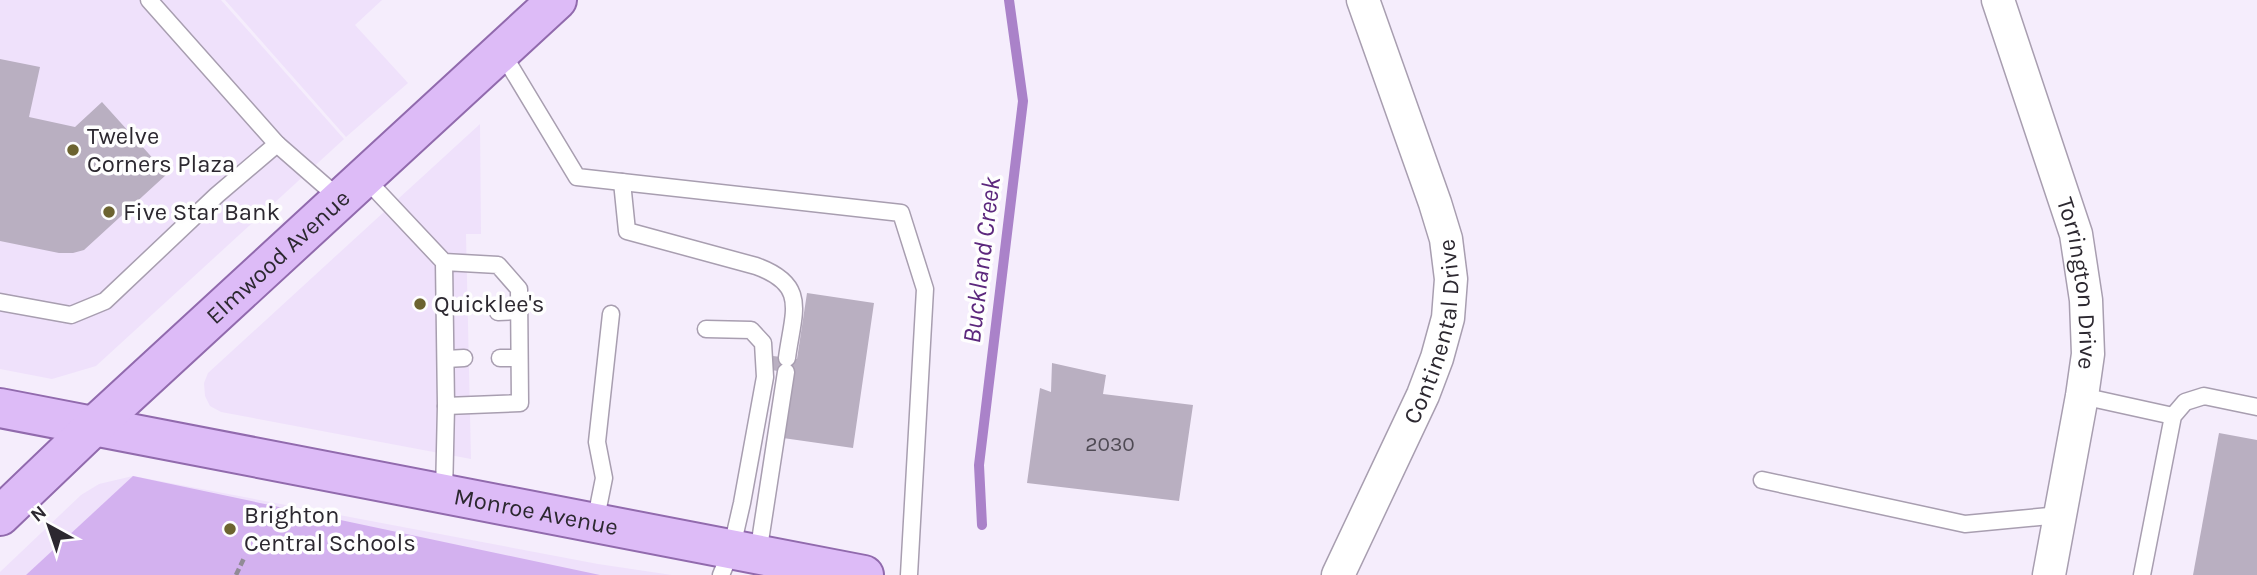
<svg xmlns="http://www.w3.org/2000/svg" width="2257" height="575" viewBox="0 0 2257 575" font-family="Karla,sans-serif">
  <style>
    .built { fill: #efe1fb }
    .green { fill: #d3b1ef }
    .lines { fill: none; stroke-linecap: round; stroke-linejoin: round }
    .stream { stroke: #aa82c9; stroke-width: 10 }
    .building { fill: #b9afc1 }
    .service-casing { stroke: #a89eb0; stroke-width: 19 }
    .minor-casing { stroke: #a89eb0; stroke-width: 35 }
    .primary-casing { stroke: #916aad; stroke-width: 42 }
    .path { stroke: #918b96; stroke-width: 4.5; stroke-dasharray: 7 3.5; stroke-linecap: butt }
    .service { stroke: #fff; stroke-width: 16 }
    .minor { stroke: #fff; stroke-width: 32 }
    .primary { stroke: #ddbbf7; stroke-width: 38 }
    .poi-dot { fill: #6c6330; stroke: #fefefe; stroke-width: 2.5 }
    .labels { text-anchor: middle; stroke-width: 7; stroke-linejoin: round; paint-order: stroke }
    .number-label { font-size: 21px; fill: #4f4a54 }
    .poi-label { font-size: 24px; fill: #2c2830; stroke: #fefefe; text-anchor: start }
    .street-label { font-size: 24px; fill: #2c2830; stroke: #fefefe }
    .water-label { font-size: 26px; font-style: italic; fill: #5c287d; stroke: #fefefe }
  </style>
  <rect width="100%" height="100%" fill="#f5edfc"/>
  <!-- built -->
  <g class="built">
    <polygon points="0,0 221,0 344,139 96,366 52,379 0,369"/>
    <polygon points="225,0 382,0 355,25 408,83 346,137"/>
    <polygon points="480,124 481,234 466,234 471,459 221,412 210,406 205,396 204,383 208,373"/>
    <polygon points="133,476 598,564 672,575 0,575 0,572 81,495 99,484"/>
  </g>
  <!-- green -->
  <polygon class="green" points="133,476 600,575 26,575"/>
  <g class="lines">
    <!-- stream -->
    <polyline class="stream" points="982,525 979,465 1023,101 1009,0"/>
  </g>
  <!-- building -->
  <g class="building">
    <polygon points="0,59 40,67 29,117 75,127 102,102 167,174 84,250 73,253 59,253 0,241"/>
    <polygon points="807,293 874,303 853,448 783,438 793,373 771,370 773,356 797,359"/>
    <polygon points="1052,363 1106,375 1103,394 1193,405 1179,501 1027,483 1040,388 1051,392"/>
    <polygon points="2219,433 2257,440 2257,575 2193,575"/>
  </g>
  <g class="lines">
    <!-- service casing -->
    <g class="service-casing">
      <g id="service">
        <polyline points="149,0 277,144 340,199"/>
        <polyline points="501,51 577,177 901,213 925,289 909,575"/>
        <polyline points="364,177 444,262 498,265 519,289 520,403 446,406 444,262"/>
        <path d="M622,182l5,49 129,35c53,19 37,46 31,92"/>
        <polyline points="0,302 71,315 105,301 217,195 277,144"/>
        <polyline points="498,312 518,311"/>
        <polyline points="706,329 751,330 763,343 765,377 742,503 731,551 721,575"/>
        <polyline points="500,358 519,358"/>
        <polyline points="446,359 464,358"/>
        <polyline points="2082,396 2173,416"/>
        <polyline points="1762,480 1965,524 2060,515"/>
        <polyline points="444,494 446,406"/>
        <polyline points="595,523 604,478 597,442 611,314"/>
        <polyline points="758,554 786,372"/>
        <polyline points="2142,575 2173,416 2185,402 2204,396 2257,407"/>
      </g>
    </g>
    <!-- minor casing -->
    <g class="minor-casing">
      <g id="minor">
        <path id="s1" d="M1998,0l78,234 10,66 2,54 -6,42 -33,179"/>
        <path id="s2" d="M1338,575l85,-180 14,-37 11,-40 3,-39 -5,-40 -11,-36 -72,-203"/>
      </g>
    </g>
    <!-- primary casing -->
    <g class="primary-casing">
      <g id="primary">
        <path id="s3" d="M0,408l864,167"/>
        <path id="s4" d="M0,516l93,-89 464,-427"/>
      </g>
    </g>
    <!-- path -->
    <polyline class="path" points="236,575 245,556"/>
    <!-- service -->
    <use href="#service" class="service"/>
    <!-- minor -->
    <use href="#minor" class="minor"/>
    <!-- primary -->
    <use href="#primary" class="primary"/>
  </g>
  <!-- markers -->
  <g class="poi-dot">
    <circle cx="73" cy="150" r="7"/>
    <circle cx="109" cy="212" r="7"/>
    <circle cx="420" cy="304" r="7"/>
    <circle cx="230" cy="529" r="7"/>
  </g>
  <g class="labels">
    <!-- number labels -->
    <g class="number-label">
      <text x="1110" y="451">2030</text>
    </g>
    <!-- poi labels -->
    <g class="poi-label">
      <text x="87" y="144">Twelve<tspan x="87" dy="28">Corners Plaza</tspan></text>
      <text x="123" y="220">Five Star Bank</text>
      <text x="434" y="312">Quicklee's</text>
      <text x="244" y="523">Brighton<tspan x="244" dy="28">Central Schools</tspan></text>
    </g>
    <!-- street labels -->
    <g class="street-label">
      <text dy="8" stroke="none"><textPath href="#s4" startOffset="380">Elmwood Avenue</textPath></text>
      <text dy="8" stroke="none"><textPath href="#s1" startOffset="296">Torrington Drive</textPath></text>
      <text dy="8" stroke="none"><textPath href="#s2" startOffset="264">Continental Drive</textPath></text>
      <text dy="8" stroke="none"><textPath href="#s3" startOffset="546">Monroe Avenue</textPath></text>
    </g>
    <!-- water labels -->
    <g class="water-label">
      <text transform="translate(981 260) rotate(-83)" y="9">Buckland Creek</text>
    </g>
  </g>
  <!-- north arrow -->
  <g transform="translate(49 526) rotate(320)" stroke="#fefefe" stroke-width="5" paint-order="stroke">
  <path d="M0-5L12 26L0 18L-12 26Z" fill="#2c2830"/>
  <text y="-10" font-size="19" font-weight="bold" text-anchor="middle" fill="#2c2830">N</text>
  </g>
</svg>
